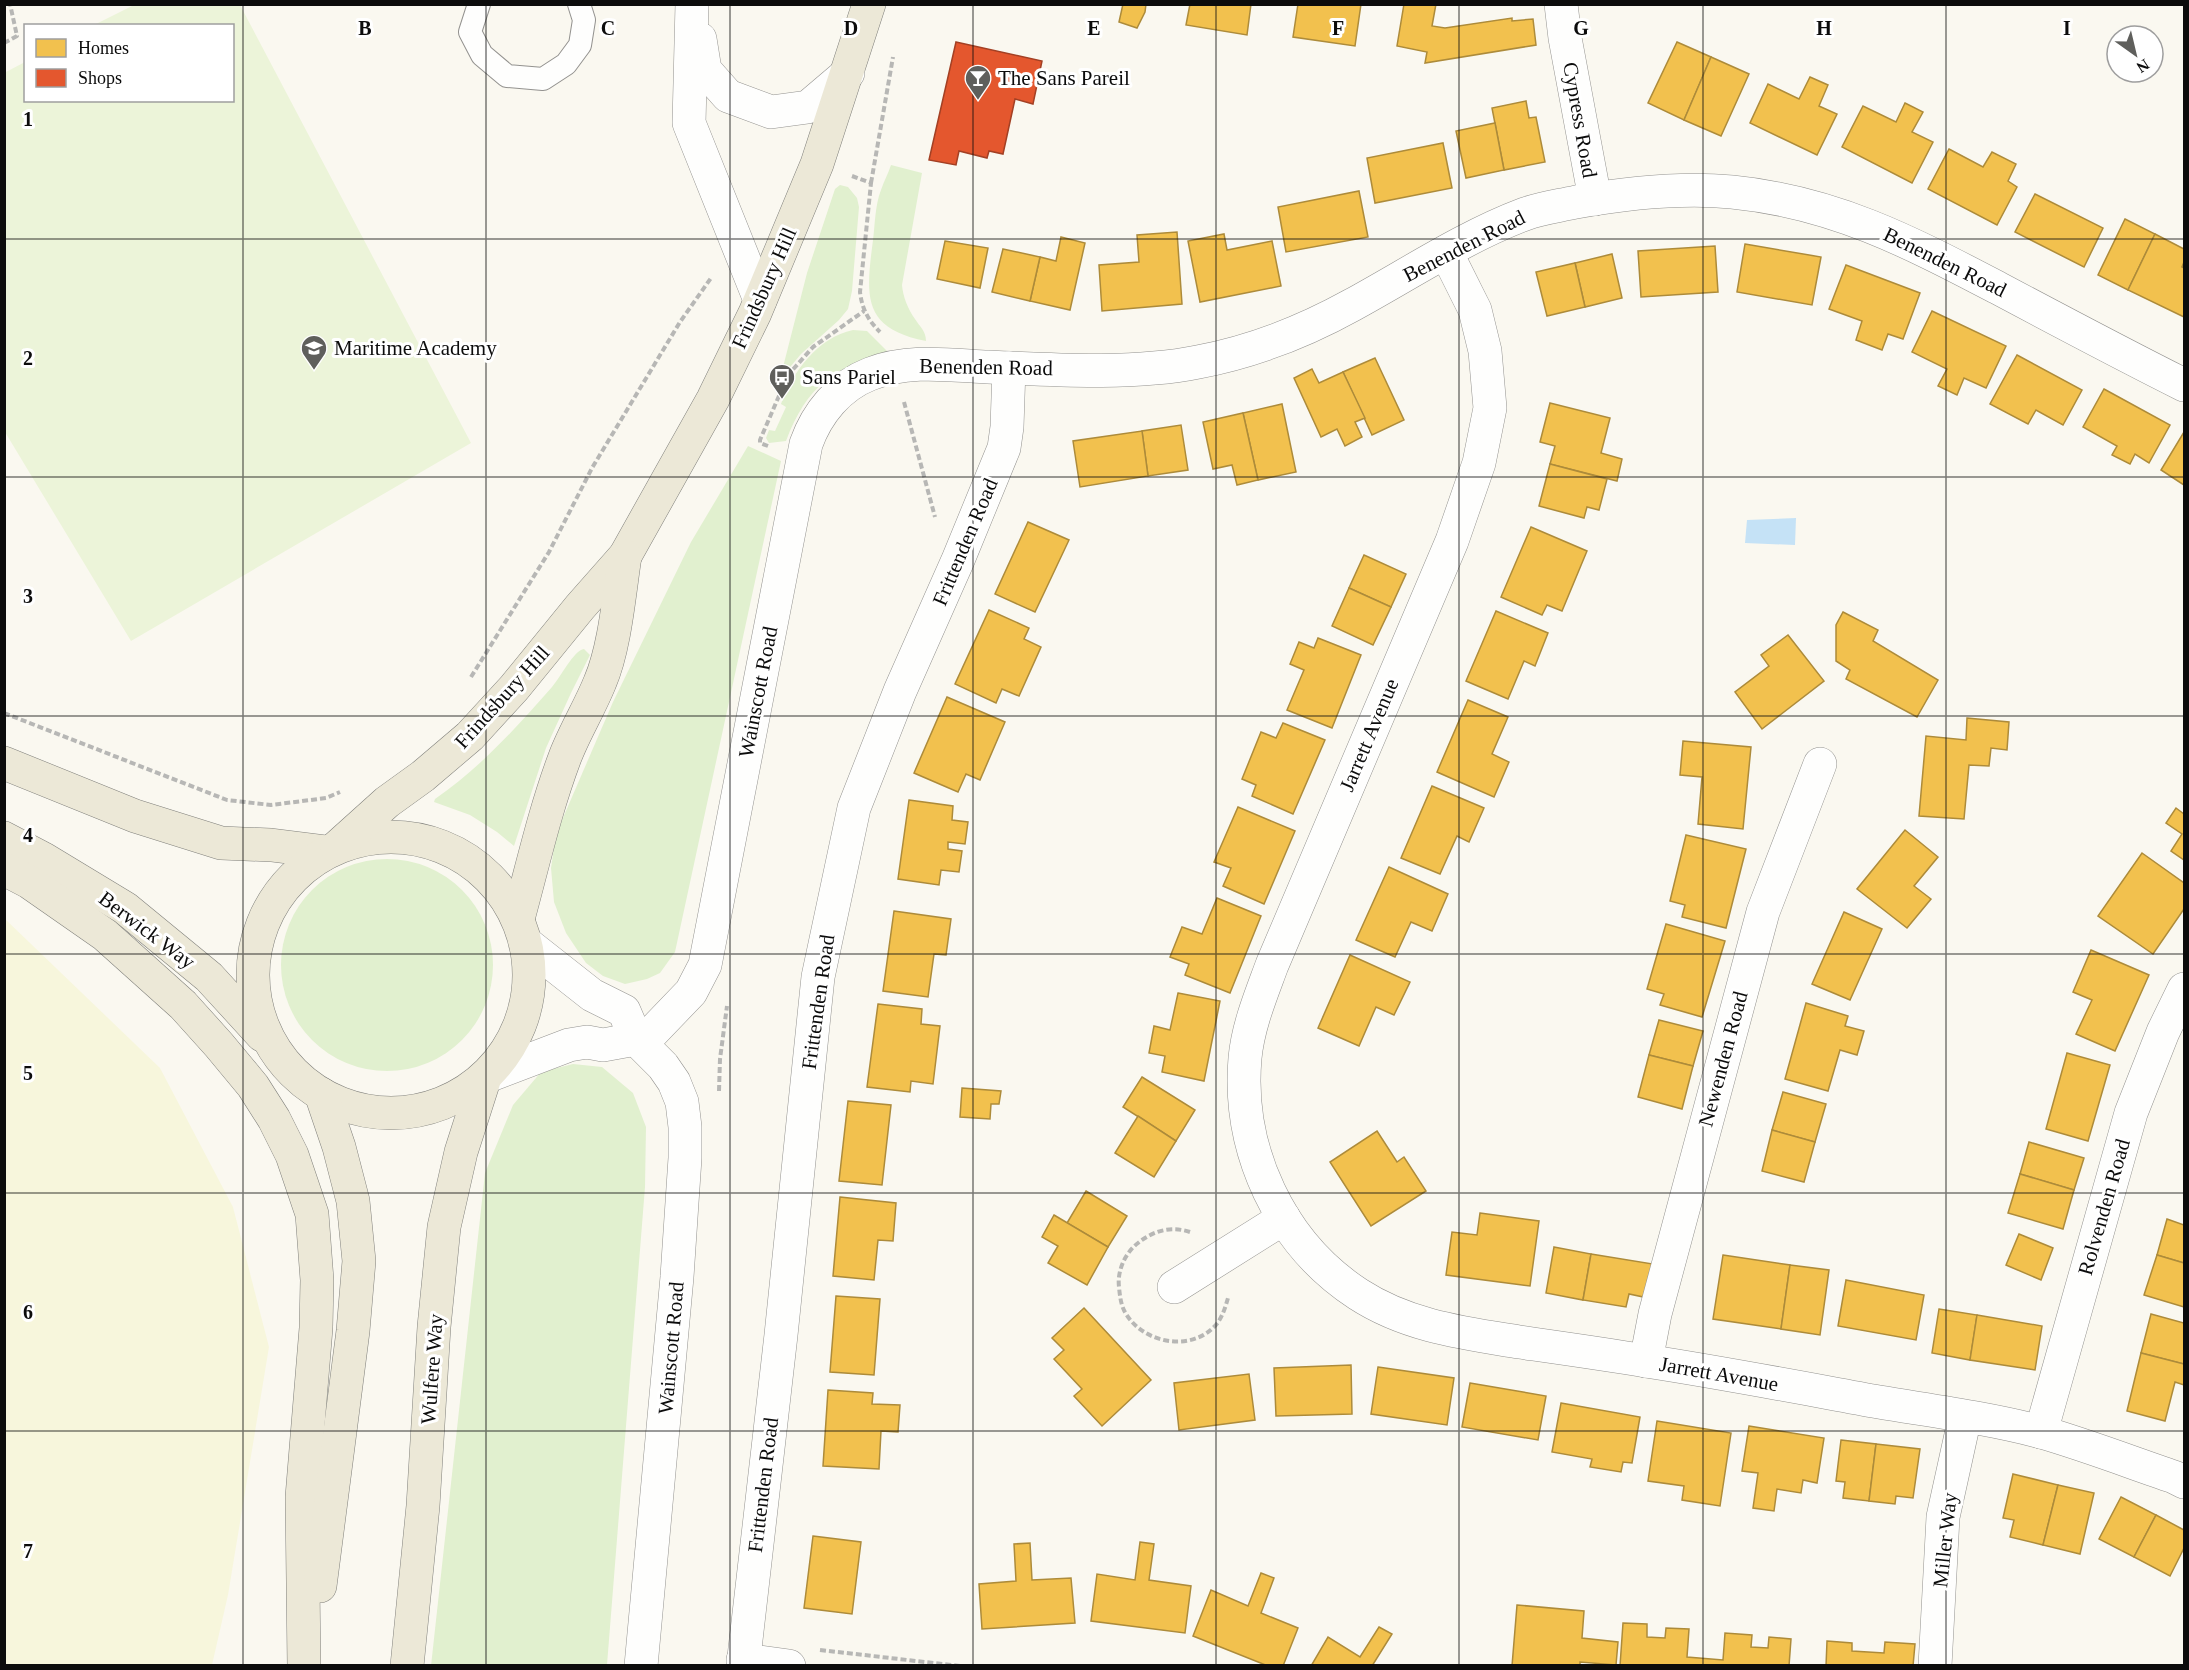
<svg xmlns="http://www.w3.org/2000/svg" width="2189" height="1670" viewBox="0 0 2189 1670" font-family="Georgia,serif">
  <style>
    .farmland { fill: #f7f6dc }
    .green { fill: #e1f0cf }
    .pitch { fill: #ecf4d9 }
    .water { fill: #c5e2f6 }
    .homes { fill: #f2c14e; stroke: #ad8b3a; stroke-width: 1.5 }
    .shops { fill: #e4572e; stroke: #a34024; stroke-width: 1.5 }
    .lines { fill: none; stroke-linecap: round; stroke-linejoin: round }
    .service-casing { stroke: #93928f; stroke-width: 24 }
    .minor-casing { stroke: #93928f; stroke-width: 34 }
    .tertiary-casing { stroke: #93928f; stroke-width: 34 }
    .primary-casing { stroke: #80807c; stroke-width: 34 }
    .path { stroke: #b7b7b5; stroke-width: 4; stroke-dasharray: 6 3; stroke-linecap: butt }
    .service { stroke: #fefefd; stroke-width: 22 }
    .minor { stroke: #fefefd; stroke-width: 33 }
    .tertiary { stroke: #fefefd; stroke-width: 33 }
    .primary { stroke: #ece8d7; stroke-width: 33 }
    .grid { fill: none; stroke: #0c0c0c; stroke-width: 1.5; stroke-opacity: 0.55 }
    .labels { text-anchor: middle; stroke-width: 6; stroke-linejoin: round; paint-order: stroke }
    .poi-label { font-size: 21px; fill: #0c0c0c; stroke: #fff; text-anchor: start }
    .street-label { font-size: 21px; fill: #0c0c0c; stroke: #fff }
    .grid-label { font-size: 20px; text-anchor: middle; font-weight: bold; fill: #0c0c0c; stroke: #fff; stroke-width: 6; stroke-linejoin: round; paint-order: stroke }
  </style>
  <rect width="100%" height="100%" fill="#faf8f0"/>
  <!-- farmland -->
  <polygon class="farmland" points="4,918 160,1068 233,1207 269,1347 228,1595 212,1665 5,1665"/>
  <!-- green -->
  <g class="green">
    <path d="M891,165l31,8 -20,112c1,12 6,24 13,34 5,8 11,12 11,22 -65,-13 -60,-46 -53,-101 2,-16 2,-35 8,-50 3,-9 7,-16 10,-25z"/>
    <polygon points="840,185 848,187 857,198 859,207 852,291 848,309 839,320 801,354 786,372 782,371 807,273 835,189"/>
    <path d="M853,330l14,1 22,22c-56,14 -82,33 -103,88l-17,2 -3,-5 3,-8 6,1 11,-24 -5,-3c11,-31 37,-67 72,-74z"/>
    <polygon points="748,446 781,461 675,952 660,973 647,979 625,984 603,976 586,963 566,933 554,902 551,868 556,834 613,702 691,542"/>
    <path d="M584,649l6,6 -19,38 -25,55 -32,98 -17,-14 -27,-17 -36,-13 1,-3c45,-31 81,-71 117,-112 8,-9 22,-37 32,-38z"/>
    <circle cx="387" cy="965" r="106"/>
    <polygon points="573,1064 602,1067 633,1093 646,1127 645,1187 607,1665 431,1666 485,1173 513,1105 541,1072"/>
  </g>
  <!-- pitch -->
  <polygon class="pitch" points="134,5 240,5 471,443 131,641 5,432 4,73 25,62 26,100 232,100 232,26 94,25"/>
  <!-- water -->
  <polygon class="water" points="1796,518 1795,545 1745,543 1747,520"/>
  <!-- homes -->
  <g class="homes">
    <polygon points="1123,4 1146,4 1145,12 1137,28 1119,22"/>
    <polygon points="1190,4 1251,4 1247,35 1186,25"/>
    <polygon points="1298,4 1361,4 1355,46 1293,37"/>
    <polygon points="1404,4 1436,4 1432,26 1445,28 1512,18 1512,21 1533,19 1536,45 1425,63 1427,52 1397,46"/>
    <polygon points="1677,42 1711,57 1684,120 1648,103"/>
    <polygon points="1711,57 1749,74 1721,136 1684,120"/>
    <polygon points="1810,77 1828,85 1819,106 1837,114 1817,155 1750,123 1768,84 1799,99"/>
    <polygon points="1526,101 1529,118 1536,117 1545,162 1504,170 1492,108"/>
    <polygon points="1905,103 1923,112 1912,132 1933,142 1912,183 1842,147 1863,106 1896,122"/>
    <polygon points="1495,123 1504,170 1466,178 1456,131"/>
    <polygon points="1443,143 1452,188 1375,203 1367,158"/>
    <polygon points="1949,149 1983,167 1992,152 2016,164 2008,181 2017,187 1997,225 1928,189"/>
    <polygon points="1359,191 1368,237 1286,252 1278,207"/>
    <polygon points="2035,194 2103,228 2084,267 2015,232"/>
    <polygon points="2125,219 2155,234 2128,290 2098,275"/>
    <polygon points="1177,232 1182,304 1102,311 1099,265 1139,262 1137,235"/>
    <polygon points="1224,234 1227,250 1272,241 1281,286 1200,302 1188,241"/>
    <polygon points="2155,234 2184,249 2184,262 2182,267 2184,268 2184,317 2128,290"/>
    <polygon points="1061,237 1085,243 1070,310 1030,301 1040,257 1056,261"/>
    <polygon points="945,241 988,248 980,288 937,279"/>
    <polygon points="1745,244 1821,257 1812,305 1737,292"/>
    <polygon points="1715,246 1718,292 1641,297 1638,251"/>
    <polygon points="1003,249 1040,257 1030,301 992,292"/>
    <polygon points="1612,254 1622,298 1585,307 1575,263"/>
    <polygon points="1575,263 1585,307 1547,316 1536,272"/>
    <polygon points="1846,265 1920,293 1903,339 1888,334 1882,350 1856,340 1862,321 1829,309"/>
    <polygon points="1932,311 2006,346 1986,388 1964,378 1957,395 1938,386 1947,369 1912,352"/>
    <polygon points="2017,355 2082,390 2063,425 2036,410 2028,424 1990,404"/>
    <polygon points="1375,358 1404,420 1372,435 1343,372"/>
    <polygon points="1312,369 1319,383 1343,372 1365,418 1355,422 1362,437 1345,446 1337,429 1321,437 1294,378"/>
    <polygon points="2104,389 2170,425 2149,463 2135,454 2130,464 2112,455 2117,446 2083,427"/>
    <polygon points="1550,403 1610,418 1601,453 1622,459 1617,481 1550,464 1555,446 1540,442"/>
    <polygon points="1282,404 1296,472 1258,480 1243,413"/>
    <polygon points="1243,413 1258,480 1237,485 1232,465 1213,469 1203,422"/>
    <polygon points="1181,425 1188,470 1148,476 1142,431"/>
    <polygon points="1142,431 1148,476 1080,487 1073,441"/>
    <polygon points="2184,432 2184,485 2161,470"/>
    <polygon points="1550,464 1607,479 1599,510 1587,507 1584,518 1539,506"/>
    <polygon points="1028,522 1069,540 1035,612 995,594"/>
    <polygon points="1531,527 1587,551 1562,611 1547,605 1542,615 1501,597"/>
    <polygon points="1364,555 1406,574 1391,607 1349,588"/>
    <polygon points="1349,588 1391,607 1373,645 1332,626"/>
    <polygon points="989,610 1029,628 1024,639 1041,647 1019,696 1002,689 996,703 955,684"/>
    <polygon points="1496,611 1548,633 1535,666 1524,661 1508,699 1466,681"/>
    <polygon points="1843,612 1878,630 1873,641 1938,680 1917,717 1846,679 1850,670 1836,661 1836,625"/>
    <polygon points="1788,635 1824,681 1762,729 1735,692 1769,666 1761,655"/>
    <polygon points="1318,638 1361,655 1332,728 1287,710 1304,670 1290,664 1299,642 1314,648"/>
    <polygon points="947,697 1005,722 980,780 966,774 958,792 914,773"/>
    <polygon points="1468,700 1508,717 1492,754 1509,762 1494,797 1437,772"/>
    <polygon points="1967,718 2009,722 2007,750 1991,748 1989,766 1969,765 1964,819 1919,816 1926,736 1966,740"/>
    <polygon points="1283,723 1325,740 1293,814 1252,796 1256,785 1242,779 1261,732 1276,738"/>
    <polygon points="1683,741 1751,747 1743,829 1698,824 1702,777 1680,775"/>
    <polygon points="1432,786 1484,808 1469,842 1457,836 1440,874 1401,858"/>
    <polygon points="909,800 953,806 952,820 968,822 965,844 948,842 948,849 962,851 959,872 941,870 939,885 898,879"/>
    <polygon points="1238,807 1295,831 1264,904 1223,886 1231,868 1214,862"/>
    <polygon points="2176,808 2184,814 2184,860 2171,851 2182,834 2166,823"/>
    <polygon points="1905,830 1938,857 1914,886 1931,899 1907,928 1857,889"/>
    <polygon points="1686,835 1746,849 1726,928 1682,917 1685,905 1670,901"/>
    <polygon points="2142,853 2184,883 2184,909 2153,954 2098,916"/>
    <polygon points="1389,867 1448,894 1432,931 1411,922 1395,957 1356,940"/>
    <polygon points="1217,898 1261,916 1230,993 1185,975 1189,964 1170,957 1182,927 1202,934"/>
    <polygon points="894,911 951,919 946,955 934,954 928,997 883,991"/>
    <polygon points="1844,912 1882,929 1850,1000 1812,984"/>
    <polygon points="1666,924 1725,941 1702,1017 1660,1005 1664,994 1647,989"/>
    <polygon points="2091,950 2149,975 2115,1051 2076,1034 2092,1000 2073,992"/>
    <polygon points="1350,955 1410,982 1394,1015 1376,1007 1359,1046 1318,1028"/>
    <polygon points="1178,993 1220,1001 1204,1081 1162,1072 1165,1056 1149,1053 1154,1026 1170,1030"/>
    <polygon points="1806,1003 1848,1016 1845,1026 1864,1031 1857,1055 1840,1050 1828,1091 1785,1079"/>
    <polygon points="878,1004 922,1009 921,1024 940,1026 933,1084 911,1081 910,1092 867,1087"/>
    <polygon points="1659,1020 1703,1031 1693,1066 1649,1055"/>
    <polygon points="2067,1053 2110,1065 2088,1141 2046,1129"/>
    <polygon points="1649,1055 1693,1066 1682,1109 1638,1097"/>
    <polygon points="1142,1077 1195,1110 1176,1141 1123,1107"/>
    <polygon points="962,1088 1001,1091 999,1104 991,1104 990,1119 960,1117"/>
    <polygon points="1783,1092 1826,1104 1815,1142 1772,1130"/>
    <polygon points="848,1101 891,1105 882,1185 839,1181"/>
    <polygon points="1138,1116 1176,1141 1154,1177 1115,1153"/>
    <polygon points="1772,1130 1815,1142 1804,1182 1762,1171"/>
    <polygon points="1377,1131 1397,1162 1404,1157 1426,1191 1371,1226 1330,1162"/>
    <polygon points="2029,1142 2084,1158 2074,1190 2020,1174"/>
    <polygon points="2020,1174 2074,1190 2063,1229 2008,1213"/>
    <polygon points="1086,1191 1127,1216 1108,1247 1067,1223"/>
    <polygon points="840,1197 896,1203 893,1241 878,1240 874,1280 833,1276"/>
    <polygon points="1480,1213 1539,1221 1530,1286 1446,1275 1452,1232 1477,1235"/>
    <polygon points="1054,1215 1108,1247 1087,1285 1048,1263 1058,1246 1042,1237"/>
    <polygon points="2167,1219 2184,1225 2184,1263 2157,1255"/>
    <polygon points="2019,1234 2053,1248 2041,1280 2006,1265"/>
    <polygon points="1554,1247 1591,1254 1583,1300 1546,1293"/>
    <polygon points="1591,1254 1653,1264 1648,1298 1629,1294 1626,1307 1583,1300"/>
    <polygon points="1723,1255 1790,1265 1781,1329 1713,1319"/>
    <polygon points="2157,1255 2184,1263 2184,1307 2144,1295"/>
    <polygon points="1790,1265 1829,1270 1820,1335 1781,1329"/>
    <polygon points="1846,1280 1924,1295 1916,1340 1838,1326"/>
    <polygon points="836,1296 880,1299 874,1375 830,1372"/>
    <polygon points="1084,1308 1151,1380 1102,1426 1074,1396 1082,1389 1054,1359 1064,1350 1052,1338"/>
    <polygon points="1939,1309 1977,1315 1970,1360 1932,1353"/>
    <polygon points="2151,1314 2184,1323 2184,1364 2141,1353"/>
    <polygon points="1977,1315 2042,1326 2035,1370 1970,1360"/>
    <polygon points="2141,1353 2184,1364 2184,1385 2175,1382 2165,1421 2127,1411"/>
    <polygon points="1351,1365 1352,1414 1276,1416 1274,1368"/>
    <polygon points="1378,1367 1454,1378 1447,1425 1371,1414"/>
    <polygon points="1249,1374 1255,1420 1179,1430 1174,1383"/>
    <polygon points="1470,1383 1546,1396 1538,1440 1462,1427"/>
    <polygon points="828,1390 873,1393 872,1404 900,1405 898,1432 881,1431 879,1469 823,1466"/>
    <polygon points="1561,1403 1640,1417 1632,1463 1623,1462 1621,1472 1590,1467 1592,1459 1552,1452"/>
    <polygon points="1657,1421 1731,1433 1720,1506 1682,1500 1684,1486 1648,1481"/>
    <polygon points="1749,1426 1824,1438 1817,1483 1803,1480 1801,1493 1777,1489 1774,1511 1753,1508 1758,1473 1742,1471"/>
    <polygon points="1841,1440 1876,1444 1869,1501 1843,1498 1845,1482 1836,1481"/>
    <polygon points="1876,1444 1920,1449 1913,1498 1896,1496 1895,1504 1869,1501"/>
    <polygon points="2013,1474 2058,1485 2043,1545 2010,1537 2014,1520 2003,1518"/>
    <polygon points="2058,1485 2094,1493 2080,1554 2043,1545"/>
    <polygon points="2121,1497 2156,1515 2134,1557 2099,1539"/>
    <polygon points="2156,1515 2184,1530 2184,1548 2170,1576 2134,1557"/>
    <polygon points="813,1536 861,1542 852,1614 804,1608"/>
    <polygon points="1140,1542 1154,1544 1149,1580 1191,1586 1185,1633 1091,1621 1097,1574 1135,1580"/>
    <polygon points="1030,1543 1032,1580 1071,1578 1075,1623 982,1629 979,1584 1016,1581 1014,1544"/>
    <polygon points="1261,1573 1274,1578 1261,1613 1298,1628 1283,1666 1268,1666 1193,1636 1211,1590 1248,1606"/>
    <polygon points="1517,1605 1584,1611 1582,1638 1618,1642 1616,1665 1580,1662 1580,1666 1512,1666"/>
    <polygon points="1623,1623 1647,1624 1647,1637 1665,1638 1666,1628 1689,1629 1687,1657 1723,1660 1725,1633 1752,1635 1751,1647 1768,1648 1769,1637 1791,1639 1789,1666 1620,1666"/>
    <polygon points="1379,1627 1392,1634 1372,1666 1311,1666 1328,1637 1360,1657"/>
    <polygon points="1827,1641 1852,1643 1852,1651 1884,1653 1885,1642 1915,1644 1913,1666 1826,1666"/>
  </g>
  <!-- shops -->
  <polygon class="shops" points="956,42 1042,61 1033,104 1015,99 1003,154 989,151 987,158 959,151 956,165 929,160"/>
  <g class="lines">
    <!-- service casing -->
    <g class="service-casing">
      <polyline id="service" points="479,4 470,32 482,55 507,76 543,79 566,64 580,45 584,20 579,4"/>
    </g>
    <!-- minor casing -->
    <g class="minor-casing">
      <g id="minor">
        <polyline points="692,4 689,123 760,300"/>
        <polyline points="1561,4 1565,38 1595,199"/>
        <polyline points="700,39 705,70 728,96 771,112 808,107 848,73"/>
        <path d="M1446,252l29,58 10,41 5,57 -11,55 -27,78 -180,424c-11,30 -24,61 -27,93 -8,92 35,185 113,236 49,32 105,39 161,48 42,6 85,12 127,19 78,12 156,27 233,41 54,9 109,16 162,30 45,13 89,30 133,45l10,5"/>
        <path d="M642,1043l49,-51 14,-27 101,-521c11,-31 33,-58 64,-70 38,-15 79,-9 118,-7 66,3 146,8 210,-5 53,-10 107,-31 154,-57 57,-31 112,-68 173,-91 16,-6 33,-8 51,-12 51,-9 104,-15 156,-10 102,10 178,50 266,96 62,33 124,66 186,97"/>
        <polyline points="1174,1287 1284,1218"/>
        <polyline points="1646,1361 1655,1314 1763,912 1820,764"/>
        <polyline points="2041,1432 2131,1113 2163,1032 2184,989"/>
        <polyline points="743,1660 789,1666"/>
        <polyline points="743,1666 781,1335 818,977 854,808 900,691 958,560 1004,448 1007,427 1009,368"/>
        <polyline points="1935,1666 1943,1517 1965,1417"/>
      </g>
    </g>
    <!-- tertiary casing -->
    <g class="tertiary-casing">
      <g id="tertiary">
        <polyline points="526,943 592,995 624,1011 636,1039 663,1066 674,1082 682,1102 685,1127 685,1158 677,1277 641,1666"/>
        <polyline points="485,1077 569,1045 587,1042 603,1045 636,1039"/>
      </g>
    </g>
    <!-- primary casing -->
    <g class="primary-casing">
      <g id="primary">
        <polyline points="4,763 135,816 221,843 271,845 327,852"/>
        <circle cx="391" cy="975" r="138"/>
        <polyline points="4,838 44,859 125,908 209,977 262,1035"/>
        <polyline points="337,847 387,802 423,776 470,736 514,688 580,607 625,556 713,399 755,313 817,164 869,4"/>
        <polyline points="4,869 29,882 105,935 183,1005 219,1045 253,1086 274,1119 292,1155 312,1214 317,1280 316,1328 302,1497 304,1666"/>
        <path d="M518,919c15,-55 27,-109 47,-162 10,-26 25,-50 35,-75 15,-35 19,-87 25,-126"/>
        <polyline points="320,1586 353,1331 359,1261 353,1201 339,1147 321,1094"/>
        <polyline points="407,1666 423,1506 434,1327 444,1227 461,1152 485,1077"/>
      </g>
    </g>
    <!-- path -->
    <g class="path">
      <polyline points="4,43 17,36 10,4"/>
      <path d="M852,176l19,7 -11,109c2,17 8,28 20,40"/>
      <polyline points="871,183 893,57"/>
      <polyline points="904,402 935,517"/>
      <polyline points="768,446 760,443 760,440 788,375 813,347 864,311"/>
      <polyline points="471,677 549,552 592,468 680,322 711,278"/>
      <polyline points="4,713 227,800 271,805 326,798 340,792"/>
      <polyline points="719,1091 720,1059 727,1006"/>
      <path d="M1190,1232c-18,-6 -36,-2 -52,11 -13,10 -21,28 -19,44 1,10 2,19 7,27 18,29 63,38 88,13 8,-8 11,-19 14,-29"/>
      <polyline points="820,1650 960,1666"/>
    </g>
    <!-- service -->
    <use href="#service" class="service"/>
    <!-- minor -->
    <use href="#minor" class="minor"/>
    <!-- tertiary -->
    <use href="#tertiary" class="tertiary"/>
    <!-- primary -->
    <use href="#primary" class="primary"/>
  </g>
  <!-- grid -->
  <path class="grid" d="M243,4v1662M486,4v1662M730,4v1662M973,4v1662M1216,4v1662M1459,4v1662M1703,4v1662M1946,4v1662M4,239h2180M4,477h2180M4,716h2180M4,954h2180M4,1193h2180M4,1431h2180"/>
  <!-- icons -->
  <defs>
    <g id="bar-pin" transform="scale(1.35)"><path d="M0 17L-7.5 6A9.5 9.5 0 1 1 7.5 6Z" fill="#5f5f5c" stroke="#fff"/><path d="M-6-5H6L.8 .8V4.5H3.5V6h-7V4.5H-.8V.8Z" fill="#fff"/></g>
    <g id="school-pin" transform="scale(1.35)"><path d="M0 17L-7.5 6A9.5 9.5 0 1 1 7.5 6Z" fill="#5f5f5c" stroke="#fff"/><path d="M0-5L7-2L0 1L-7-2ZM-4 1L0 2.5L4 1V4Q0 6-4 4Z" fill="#fff"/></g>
    <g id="bus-pin" transform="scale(1.35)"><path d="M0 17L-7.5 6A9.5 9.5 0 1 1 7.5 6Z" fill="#5f5f5c" stroke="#fff"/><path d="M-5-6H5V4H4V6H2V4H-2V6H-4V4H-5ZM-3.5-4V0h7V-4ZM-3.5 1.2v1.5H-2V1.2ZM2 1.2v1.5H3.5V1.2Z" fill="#fff"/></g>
  </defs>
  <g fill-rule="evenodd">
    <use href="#bar-pin" x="978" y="78"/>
    <use href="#school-pin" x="314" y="348"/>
    <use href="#bus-pin" x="782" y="377"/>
  </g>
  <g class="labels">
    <!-- poi labels -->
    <g class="poi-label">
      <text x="998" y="85">The Sans Pareil</text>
      <text x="334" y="355">Maritime Academy</text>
      <text x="802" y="384">Sans Pariel</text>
    </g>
    <!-- street labels -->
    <g class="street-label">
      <text transform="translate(1580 120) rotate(80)" y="7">Cypress Road</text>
      <text transform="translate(1464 246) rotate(-27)" y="7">Benenden Road</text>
      <text transform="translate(1945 262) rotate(26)" y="7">Benenden Road</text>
      <text transform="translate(764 288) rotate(-66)" y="7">Frindsbury Hill</text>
      <text transform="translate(986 367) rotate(1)" y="7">Benenden Road</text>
      <text transform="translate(965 542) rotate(-67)" y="7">Frittenden Road</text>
      <text transform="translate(758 692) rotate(-79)" y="7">Wainscott Road</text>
      <text transform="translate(502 697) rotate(-48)" y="7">Frindsbury Hill</text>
      <text transform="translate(1369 735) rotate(-67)" y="7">Jarrett Avenue</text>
      <text transform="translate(147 930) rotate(37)" y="7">Berwick Way</text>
      <text transform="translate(818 1002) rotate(-82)" y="7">Frittenden Road</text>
      <text transform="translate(1723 1059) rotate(-75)" y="7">Newenden Road</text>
      <text transform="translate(2104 1207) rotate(-74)" y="7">Rolvenden Road</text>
      <text transform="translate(671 1348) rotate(-85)" y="7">Wainscott Road</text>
      <text transform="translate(432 1369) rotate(-86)" y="7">Wulfere Way</text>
      <text transform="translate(1719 1374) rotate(10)" y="7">Jarrett Avenue</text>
      <text transform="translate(763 1485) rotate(-83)" y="7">Frittenden Road</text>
      <text transform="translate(1945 1540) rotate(-84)" y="7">Miller Way</text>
    </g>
  </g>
  <g class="grid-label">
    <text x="365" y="35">B</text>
    <text x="608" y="35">C</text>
    <text x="851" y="35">D</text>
    <text x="1094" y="35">E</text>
    <text x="1338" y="35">F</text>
    <text x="1581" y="35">G</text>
    <text x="1824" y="35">H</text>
    <text x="2067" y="35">I</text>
    <text x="28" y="126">1</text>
    <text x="28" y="365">2</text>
    <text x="28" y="603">3</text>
    <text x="28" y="842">4</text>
    <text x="28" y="1080">5</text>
    <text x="28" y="1319">6</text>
    <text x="28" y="1558">7</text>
  </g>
  <!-- border -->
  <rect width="2189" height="1670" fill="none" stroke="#0c0c0c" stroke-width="12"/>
  <!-- legend -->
  <rect x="24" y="24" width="210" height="78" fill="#ffffff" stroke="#9e9e9e" stroke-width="1.5"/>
  <rect x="36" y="39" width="30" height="18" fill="#f2c14e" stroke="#9e9e9e" stroke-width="1.5"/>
  <text x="78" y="54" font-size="18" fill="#0c0c0c">Homes</text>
  <rect x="36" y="69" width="30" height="18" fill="#e4572e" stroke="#9e9e9e" stroke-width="1.5"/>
  <text x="78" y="84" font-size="18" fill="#0c0c0c">Shops</text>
  <!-- north arrow -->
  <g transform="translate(2135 54) rotate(146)"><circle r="28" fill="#ffffff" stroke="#9e9e9e" stroke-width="1.5"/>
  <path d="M0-4.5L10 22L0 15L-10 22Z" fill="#5f5f5c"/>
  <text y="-9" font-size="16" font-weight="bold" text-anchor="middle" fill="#0c0c0c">N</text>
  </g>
</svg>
